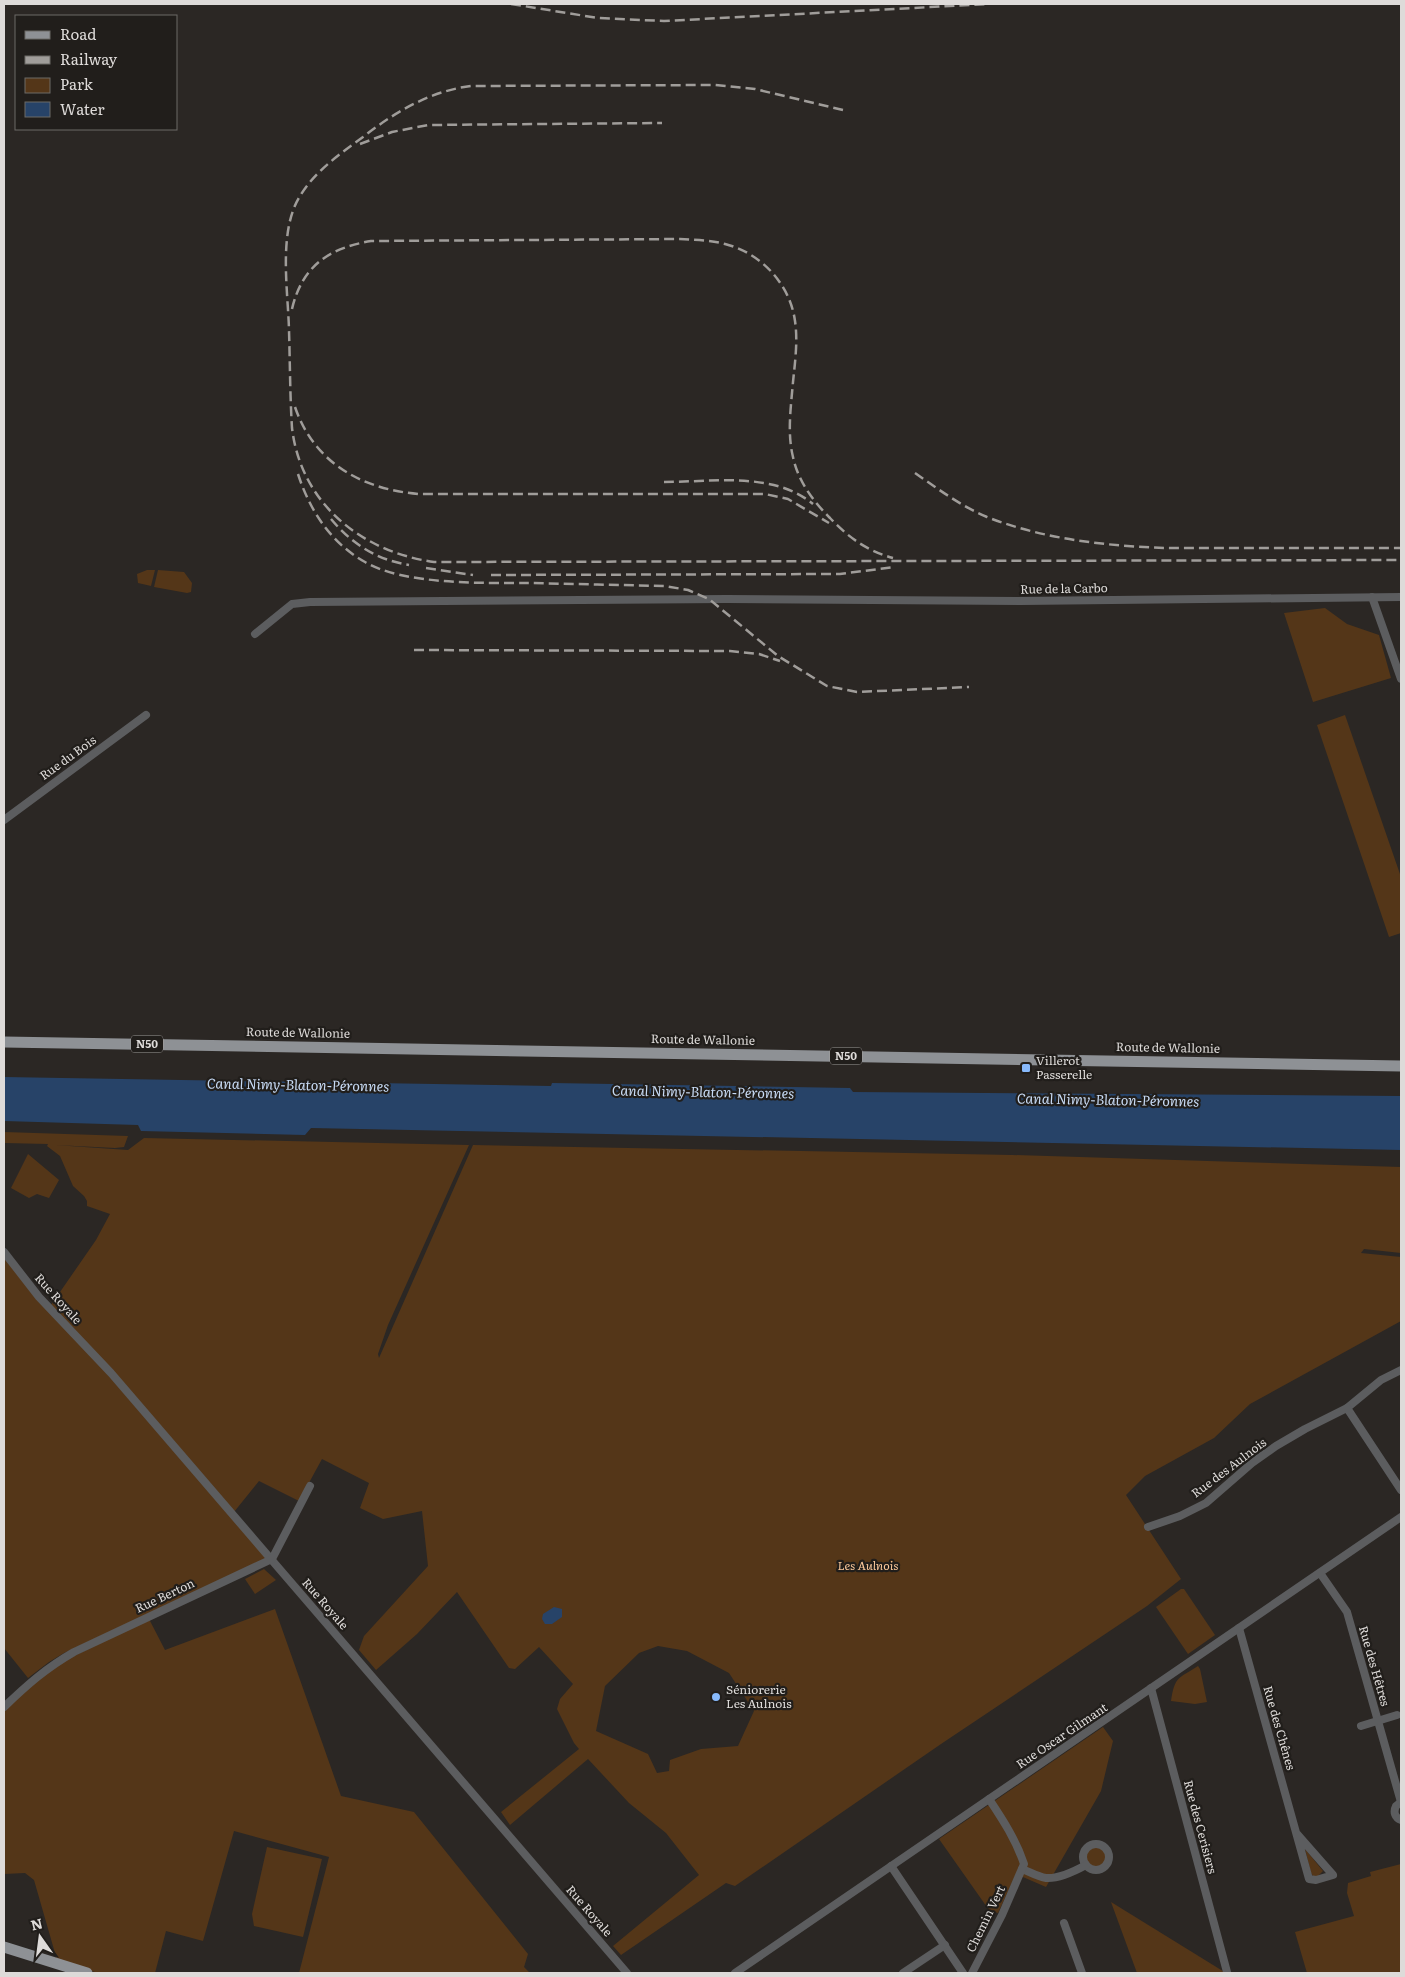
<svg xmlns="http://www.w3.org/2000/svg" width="1405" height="1977" viewBox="0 0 1405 1977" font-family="Literata,serif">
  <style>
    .green { fill: #543618; fill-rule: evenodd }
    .water { fill: #274368 }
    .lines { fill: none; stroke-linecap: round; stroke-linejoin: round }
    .minor { stroke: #5c5d5f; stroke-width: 8 }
    .primary { stroke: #8e9195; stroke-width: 11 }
    .rail { stroke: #a09d9a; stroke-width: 2.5; stroke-dasharray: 10 5; stroke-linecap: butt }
    .poi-dot { fill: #88bafc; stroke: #211e1b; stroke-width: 2 }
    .labels { text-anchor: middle; stroke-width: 4.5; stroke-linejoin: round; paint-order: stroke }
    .shield { fill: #211e1b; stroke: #a5a2a0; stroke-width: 1 }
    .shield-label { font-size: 11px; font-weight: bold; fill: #dedbd9 }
    .street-label { font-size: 12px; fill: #dedbd9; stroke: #211e1b }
    .poi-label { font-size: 12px; fill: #dedbd9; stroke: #211e1b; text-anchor: start }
    .park-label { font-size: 12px; font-style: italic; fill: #f9c79a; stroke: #211e1b }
    .water-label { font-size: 14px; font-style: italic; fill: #c8dbf5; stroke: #211e1b }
  </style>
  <rect width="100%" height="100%" fill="#2b2724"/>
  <!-- green -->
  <g class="green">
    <polygon points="147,570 155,570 151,586 138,583 137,574"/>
    <polygon points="158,570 184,572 192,583 191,592 187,593 154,587"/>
    <polygon points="1325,608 1347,624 1379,635 1391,678 1313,702 1284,613"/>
    <polygon points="1345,715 1401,877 1401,933 1389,937 1317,725"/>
    <path d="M4,1132l124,4 -4,11 -9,1 -60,-3 73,5 16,-12 325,7 -81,180 -10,29 1,4 94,-213 539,10 389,12v86l-37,-4 -3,4 40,4v64l-151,83 -36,34 -69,38 -19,19 55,84 -34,27 -206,138 -206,142 -9,-3 -105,72 -8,-9 86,-71 -33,-42 -37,-30 -41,-44 -78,66 -9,-13 78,-63 -5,-6 -17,-34 3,-10 13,-15 -34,-37 -24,22 -6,-1 -52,-76 -40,42 -41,36 -17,-20 5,-14 64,-70 -6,-55 -39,8 -23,-11 9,-25 -47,-24 -23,42 -40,-20 -25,31 -183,-207 45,-65 14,-26 -23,-8v-5l-3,-5 -11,-10 -13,-30 -13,-10 1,-2 -44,-1zM658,1646l29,5 42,22 25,38 -16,35 -37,3 -31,11 -1,11 -12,2 -9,-19 -52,-23 9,-45 34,-33z"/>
    <polygon points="28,1154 59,1180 49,1198 37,1194 29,1198 11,1188"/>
    <polygon points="4,1255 267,1558 64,1653 49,1662 28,1678 4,1648"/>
    <polygon points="264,1569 276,1580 255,1594 245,1579"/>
    <polygon points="1181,1589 1184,1589 1215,1635 1188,1654 1156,1607"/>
    <polygon points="275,1609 341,1796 414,1812 528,1954 524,1967 530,1973 299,1973 329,1857 234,1831 203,1941 166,1931 155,1973 98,1973 57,1960 34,1880 25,1873 4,1874 4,1711 33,1682 54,1666 149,1619 165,1650"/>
    <path d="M1198,1666l2,3 7,33 -12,2 -24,-3c4,-25 7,-22 27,-35z"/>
    <polygon points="1103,1727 1113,1741 1101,1791 1046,1887 1016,1874 998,1913 989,1910 939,1839"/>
    <circle cx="1096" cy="1857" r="10"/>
    <polygon points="267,1847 322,1859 303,1937 254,1926 252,1914"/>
    <polygon points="1305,1849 1323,1871 1318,1876 1313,1876 1311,1873"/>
    <polygon points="1401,1864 1401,1973 1307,1973 1295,1932 1354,1916 1347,1893 1348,1883 1371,1876 1370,1872"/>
    <polygon points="1111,1902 1226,1973 1137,1973"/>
  </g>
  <!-- water -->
  <g class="water">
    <polygon points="4,1077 551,1086 552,1083 850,1088 853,1092 1401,1096 1401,1150 311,1128 305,1135 141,1131 138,1125 4,1121"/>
    <polygon points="554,1607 562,1609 562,1617 552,1624 545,1624 542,1619 543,1614"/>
  </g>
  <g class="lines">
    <!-- minor -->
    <g class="minor">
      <polyline points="1372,597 1401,679"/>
      <polyline points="255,634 292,604 310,602 727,599 1022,601 1401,597"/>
      <polyline points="4,820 146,715"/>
      <polyline points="4,1252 39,1297 111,1373 627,1973"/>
      <polyline points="1347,1408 1381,1380 1401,1370"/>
      <polyline points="1148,1527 1180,1516 1206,1503 1252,1463 1276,1446 1305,1429 1347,1408 1401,1490"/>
      <polyline points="1320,1573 1347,1612 1401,1802"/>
      <polyline points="1239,1628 1309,1879 1316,1880 1333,1875 1297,1834"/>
      <polyline points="1151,1688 1227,1972"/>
      <path d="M4,1707c23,-22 42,-39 70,-55l198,-93 38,-73"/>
      <polyline points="1361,1726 1397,1715"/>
      <path d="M1401,1802l-5,4c-3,6 -1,12 5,14"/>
      <circle cx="1096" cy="1857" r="13"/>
      <polyline points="891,1866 963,1973"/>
      <path d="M1022,1869c8,3 16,8 24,9 12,1 29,-7 40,-13"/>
      <polyline points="1064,1923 1082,1973"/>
      <polyline points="735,1973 1401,1517"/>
      <polyline points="903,1973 945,1945"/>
      <path d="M972,1973l30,-58 22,-51c-8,-24 -21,-44 -35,-65"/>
    </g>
    <!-- primary -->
    <g class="primary">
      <polyline points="4,1042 1401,1066"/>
      <polyline points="4,1947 87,1973"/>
    </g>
    <!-- rail -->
    <g class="rail">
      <polyline points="511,4 598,18 664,21 989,4"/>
      <path d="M843,110l-88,-21 -40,-4 -244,1c-41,5 -76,26 -108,51 -23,17 -48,34 -63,59 -22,35 -12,94 -11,134 1,33 1,66 3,98 9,76 70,124 142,134l967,-2"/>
      <polyline points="360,144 392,132 428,125 662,123"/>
      <path d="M292,309c10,-43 37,-61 79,-68l309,-2c15,1 30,1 45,5 36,9 65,40 70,77 3,20 0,41 -2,61 -2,24 -6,51 0,75 5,24 20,44 37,61 18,19 37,33 63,40"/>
      <path d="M295,407c19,56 67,82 123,87h347l23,5 41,24"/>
      <path d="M915,473c23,16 46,33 72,44 56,22 119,29 178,31h236"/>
      <path d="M298,474c12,37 33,69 67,88 39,23 118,21 164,21 45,1 91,2 136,3l23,4 21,9 69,57 49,30 30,6 112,-5"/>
      <path d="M664,482c48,0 109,-11 149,22"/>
      <path d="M331,519c21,25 46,41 78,46"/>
      <polyline points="426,568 473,575"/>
      <polyline points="491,575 840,574 895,567"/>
      <polyline points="414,650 730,651 759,654 780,661"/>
    </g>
  </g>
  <!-- markers -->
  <g class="poi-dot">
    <rect x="1021" y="1063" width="10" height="10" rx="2.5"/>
    <circle cx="716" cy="1697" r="5"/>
  </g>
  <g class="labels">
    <!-- shield labels -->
    <g class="shield">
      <rect x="131" y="1035.5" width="32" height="17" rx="4"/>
      <rect x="830" y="1047.5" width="32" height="17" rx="4"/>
    </g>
    <g class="shield-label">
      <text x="147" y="1048">N50</text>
      <text x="846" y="1060">N50</text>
    </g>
    <!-- street labels -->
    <g class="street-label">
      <text transform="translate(1064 589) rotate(-1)" y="4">Rue de la Carbo</text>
      <text transform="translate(68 758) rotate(-36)" y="4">Rue du Bois</text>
      <text transform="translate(298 1033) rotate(1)" y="4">Route de Wallonie</text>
      <text transform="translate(703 1040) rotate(1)" y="4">Route de Wallonie</text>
      <text transform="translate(1168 1048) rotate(1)" y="4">Route de Wallonie</text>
      <text transform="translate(58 1299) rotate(48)" y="4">Rue Royale</text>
      <text transform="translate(1229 1468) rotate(-37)" y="4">Rue des Aulnois</text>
      <text transform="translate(165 1596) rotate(-25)" y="4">Rue Berton</text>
      <text transform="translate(325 1604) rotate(49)" y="4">Rue Royale</text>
      <text transform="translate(1374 1666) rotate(74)" y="4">Rue des Hêtres</text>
      <text transform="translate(1279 1728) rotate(74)" y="4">Rue des Chênes</text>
      <text transform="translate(1062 1736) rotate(-34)" y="4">Rue Oscar Gilmant</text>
      <text transform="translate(1200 1827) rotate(75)" y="4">Rue des Cerisiers</text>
      <text transform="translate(589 1911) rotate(49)" y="4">Rue Royale</text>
      <text transform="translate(986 1919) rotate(-64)" y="4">Chemin Vert</text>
    </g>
    <!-- poi labels -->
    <g class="poi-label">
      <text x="1036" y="1065">Villerot<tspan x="1036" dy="14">Passerelle</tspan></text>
      <text x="726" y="1694">Séniorerie<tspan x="726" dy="14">Les Aulnois</tspan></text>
    </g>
    <!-- park labels -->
    <g class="park-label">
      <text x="868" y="1570">Les Aulnois</text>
    </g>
    <!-- water labels -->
    <g class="water-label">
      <text transform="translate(298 1085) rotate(1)" y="5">Canal Nimy-Blaton-Péronnes</text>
      <text transform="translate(703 1092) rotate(1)" y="5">Canal Nimy-Blaton-Péronnes</text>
      <text transform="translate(1108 1100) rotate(1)" y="5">Canal Nimy-Blaton-Péronnes</text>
    </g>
  </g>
  <!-- border -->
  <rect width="1405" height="1977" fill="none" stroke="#dedbd9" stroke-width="10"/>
  <!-- legend -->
  <rect x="15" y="15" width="162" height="115" fill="#211e1b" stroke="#6d6a67"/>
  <rect x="25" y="31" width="25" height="8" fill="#8e9195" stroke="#6d6a67"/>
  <text x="60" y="40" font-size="15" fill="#dedbd9">Road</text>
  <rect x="25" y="56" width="25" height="8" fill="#a09d9a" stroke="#6d6a67"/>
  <text x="60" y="65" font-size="15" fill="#dedbd9">Railway</text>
  <rect x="25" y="78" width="25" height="15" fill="#543618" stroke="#6d6a67"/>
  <text x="60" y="90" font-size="15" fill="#dedbd9">Park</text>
  <rect x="25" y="102" width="25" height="15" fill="#274368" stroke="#6d6a67"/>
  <text x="60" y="115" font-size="15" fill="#dedbd9">Water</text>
  <!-- north arrow -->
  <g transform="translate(40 1937) rotate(346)" stroke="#211e1b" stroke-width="4" paint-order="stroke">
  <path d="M0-4L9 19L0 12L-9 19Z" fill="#dedbd9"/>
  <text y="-8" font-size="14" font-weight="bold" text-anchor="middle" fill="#dedbd9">N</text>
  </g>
</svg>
